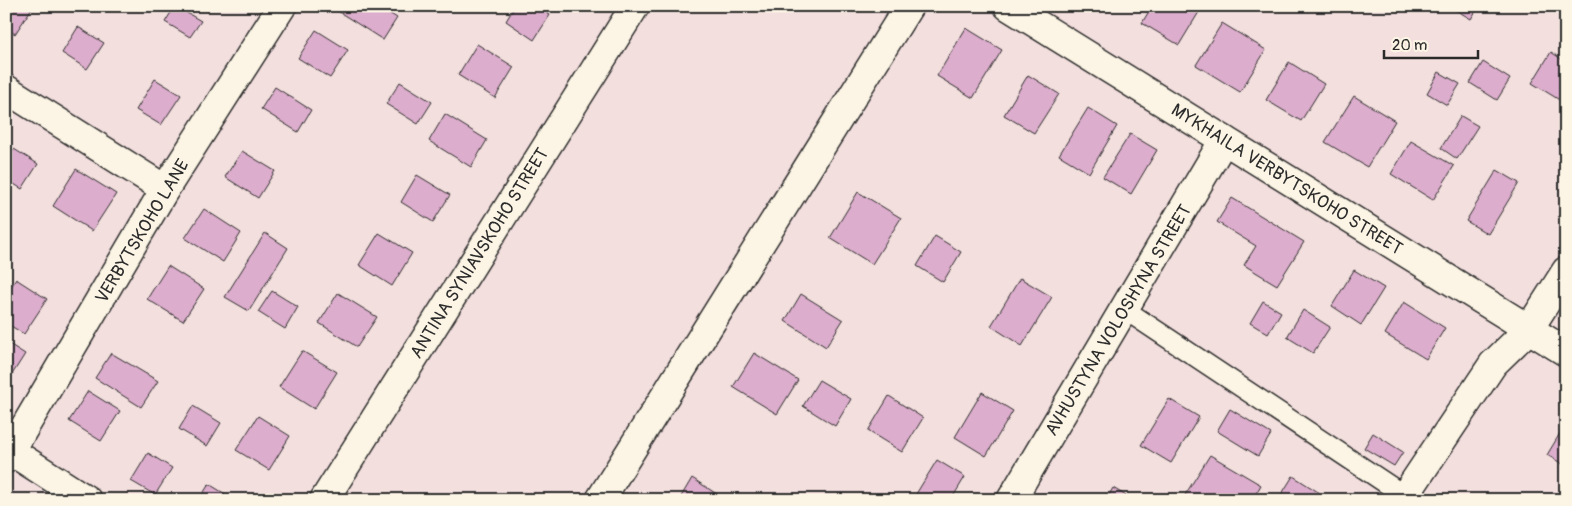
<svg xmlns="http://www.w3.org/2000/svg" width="1572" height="506" viewBox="0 0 1572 506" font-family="Pangolin,sans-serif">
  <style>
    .building { fill: #ddadcd; stroke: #2b2b2b }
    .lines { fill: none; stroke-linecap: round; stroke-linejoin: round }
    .lane-casing { stroke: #2b2b2b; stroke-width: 22 }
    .street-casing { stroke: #2b2b2b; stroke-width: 31 }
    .secondary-casing { stroke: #2b2b2b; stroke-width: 31 }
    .lane { stroke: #fcf5e5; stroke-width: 19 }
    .street { stroke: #fcf5e5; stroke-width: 28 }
    .secondary { stroke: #fcf5e5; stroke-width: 28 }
    .labels { text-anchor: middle; stroke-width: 4; stroke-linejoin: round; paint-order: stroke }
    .street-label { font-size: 18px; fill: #2b2b2b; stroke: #fcf5e5 }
  </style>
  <rect width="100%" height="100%" fill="#f3dfde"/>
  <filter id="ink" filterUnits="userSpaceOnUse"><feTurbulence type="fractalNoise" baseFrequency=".02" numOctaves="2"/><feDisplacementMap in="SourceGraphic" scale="10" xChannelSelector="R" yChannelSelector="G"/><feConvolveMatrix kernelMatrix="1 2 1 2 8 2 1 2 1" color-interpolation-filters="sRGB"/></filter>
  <g filter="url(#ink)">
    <!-- building -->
    <g class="building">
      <polygon points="6,6 32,8 15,34 6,28"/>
      <polygon points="175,6 201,21 190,37 165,22"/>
      <polygon points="334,6 378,6 397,18 383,40 333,8"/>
      <polygon points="515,6 536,6 550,15 534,40 506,21"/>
      <polygon points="1152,6 1191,6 1199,12 1179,45 1142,23"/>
      <polygon points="1449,6 1479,6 1471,19"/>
      <polygon points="1222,23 1266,50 1240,92 1196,65"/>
      <polygon points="78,27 104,43 87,69 62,53"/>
      <polygon points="966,28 1002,50 973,98 937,76"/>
      <polygon points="316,30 348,50 330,78 298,58"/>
      <polygon points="477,44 514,67 495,98 458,75"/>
      <polygon points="1551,52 1566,62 1566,104 1532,83"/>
      <polygon points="1289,62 1324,84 1301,121 1266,100"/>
      <polygon points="1483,62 1510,79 1497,100 1470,83"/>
      <polygon points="1439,72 1460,84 1447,105 1427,93"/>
      <polygon points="1028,75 1059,94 1034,133 1004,115"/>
      <polygon points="155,79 181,95 161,125 136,110"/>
      <polygon points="400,82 432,102 418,124 386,104"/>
      <polygon points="275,87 311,110 298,132 261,109"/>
      <polygon points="1354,96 1395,121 1367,167 1325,142"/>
      <polygon points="1088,108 1117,126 1089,173 1059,155"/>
      <polygon points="445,114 487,140 471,167 429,141"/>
      <polygon points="1461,116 1478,126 1457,159 1441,148"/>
      <polygon points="1130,134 1157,150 1131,194 1103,177"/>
      <polygon points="1411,141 1454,166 1433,200 1391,174"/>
      <polygon points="14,149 38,164 22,189 6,179 6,160"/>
      <polygon points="242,151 275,171 258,198 225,177"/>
      <polygon points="76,169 116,194 92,231 53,206"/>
      <polygon points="1497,170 1519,183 1488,234 1466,221"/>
      <polygon points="417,175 450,195 433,222 401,202"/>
      <polygon points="858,192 901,218 872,264 830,238"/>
      <polygon points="1232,198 1304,242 1277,285 1244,265 1256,246 1217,222"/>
      <polygon points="204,209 241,233 223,262 185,238"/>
      <polygon points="265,233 288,248 249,311 225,297"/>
      <polygon points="379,233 412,253 392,286 359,265"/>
      <polygon points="935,236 961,252 943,282 917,266"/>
      <polygon points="168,266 204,289 183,321 147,299"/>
      <polygon points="1354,270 1384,288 1361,325 1332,306"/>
      <polygon points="1020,278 1052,297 1022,346 991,326"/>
      <polygon points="16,279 47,299 24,334 6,323 6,295"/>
      <polygon points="272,291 298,307 285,329 258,312"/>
      <polygon points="338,293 377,317 357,347 319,323"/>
      <polygon points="801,294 843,320 826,347 785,321"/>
      <polygon points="1263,301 1281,312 1268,334 1250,323"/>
      <polygon points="1404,302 1445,328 1426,359 1385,334"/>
      <polygon points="1303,310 1330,327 1313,353 1287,337"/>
      <polygon points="6,342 25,354 6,384"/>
      <polygon points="302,351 337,372 314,409 279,387"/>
      <polygon points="111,353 158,381 141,407 95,378"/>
      <polygon points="754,353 798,380 777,414 733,387"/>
      <polygon points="819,380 851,399 835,426 803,406"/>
      <polygon points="88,391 120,411 101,441 69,421"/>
      <polygon points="982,392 1013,411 986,456 955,437"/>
      <polygon points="889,396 923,418 902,452 868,431"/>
      <polygon points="1169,399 1199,417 1171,463 1141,445"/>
      <polygon points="193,406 221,423 207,446 179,429"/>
      <polygon points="1230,409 1271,434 1258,456 1217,431"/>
      <polygon points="258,416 290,436 269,470 236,450"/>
      <polygon points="1565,425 1566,425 1566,466 1547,455"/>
      <polygon points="1373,433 1403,452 1394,466 1364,448"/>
      <polygon points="148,453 172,468 155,495 131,481"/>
      <polygon points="1210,455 1261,485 1252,500 1193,500 1185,495"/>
      <polygon points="937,460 965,477 951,500 925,500 916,494"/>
      <polygon points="1293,476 1326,497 1324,500 1278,500"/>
      <polygon points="692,478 726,500 679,500"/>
      <polygon points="209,484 235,500 199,500"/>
      <polygon points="1113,488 1133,500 1106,500"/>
    </g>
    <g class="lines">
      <!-- lane casing -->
      <g class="lane-casing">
        <polyline id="lane" points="1124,309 1405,496"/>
      </g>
      <!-- street casing -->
      <g class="street-casing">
        <g id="street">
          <polyline points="1008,6 1566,352"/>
          <polyline points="6,89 165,189"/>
          <polyline points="6,448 87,500"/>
          <polyline points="6,459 165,189 282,6"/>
          <polyline points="324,500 635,6"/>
          <polyline points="1011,500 1224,140"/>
          <polyline points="1402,500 1493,364 1529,329 1566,271"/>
        </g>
      </g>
      <!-- secondary casing -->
      <g class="secondary-casing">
        <polyline id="secondary" points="600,500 909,6"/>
      </g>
      <!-- lane -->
      <use href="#lane" class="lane"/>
      <!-- street -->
      <use href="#street" class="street"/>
      <!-- secondary -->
      <use href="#secondary" class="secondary"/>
    </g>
  </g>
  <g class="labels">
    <!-- street labels -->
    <g class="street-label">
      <text transform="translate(1287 179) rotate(32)" y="6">MYKHAILA VERBYTSKOHO STREET</text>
      <text transform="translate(142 231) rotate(-59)" y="6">VERBYTSKOHO LANE</text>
      <text transform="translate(479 253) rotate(-58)" y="6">ANTINA SYNIAVSKOHO STREET</text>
      <text transform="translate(1118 320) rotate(-59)" y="6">AVHUSTYNA VOLOSHYNA STREET</text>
    </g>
  </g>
  <!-- margin -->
  <rect width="1572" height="506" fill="none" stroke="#fcf5e5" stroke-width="25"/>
  <rect x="12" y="12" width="1547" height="481" fill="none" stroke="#2b2b2b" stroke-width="2" filter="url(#ink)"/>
  <!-- scale -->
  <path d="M1384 50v8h94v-8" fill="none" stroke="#2b2b2b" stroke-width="2.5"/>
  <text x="1392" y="50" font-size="15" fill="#2b2b2b" stroke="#fcf5e5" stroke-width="4" paint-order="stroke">20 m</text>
</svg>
